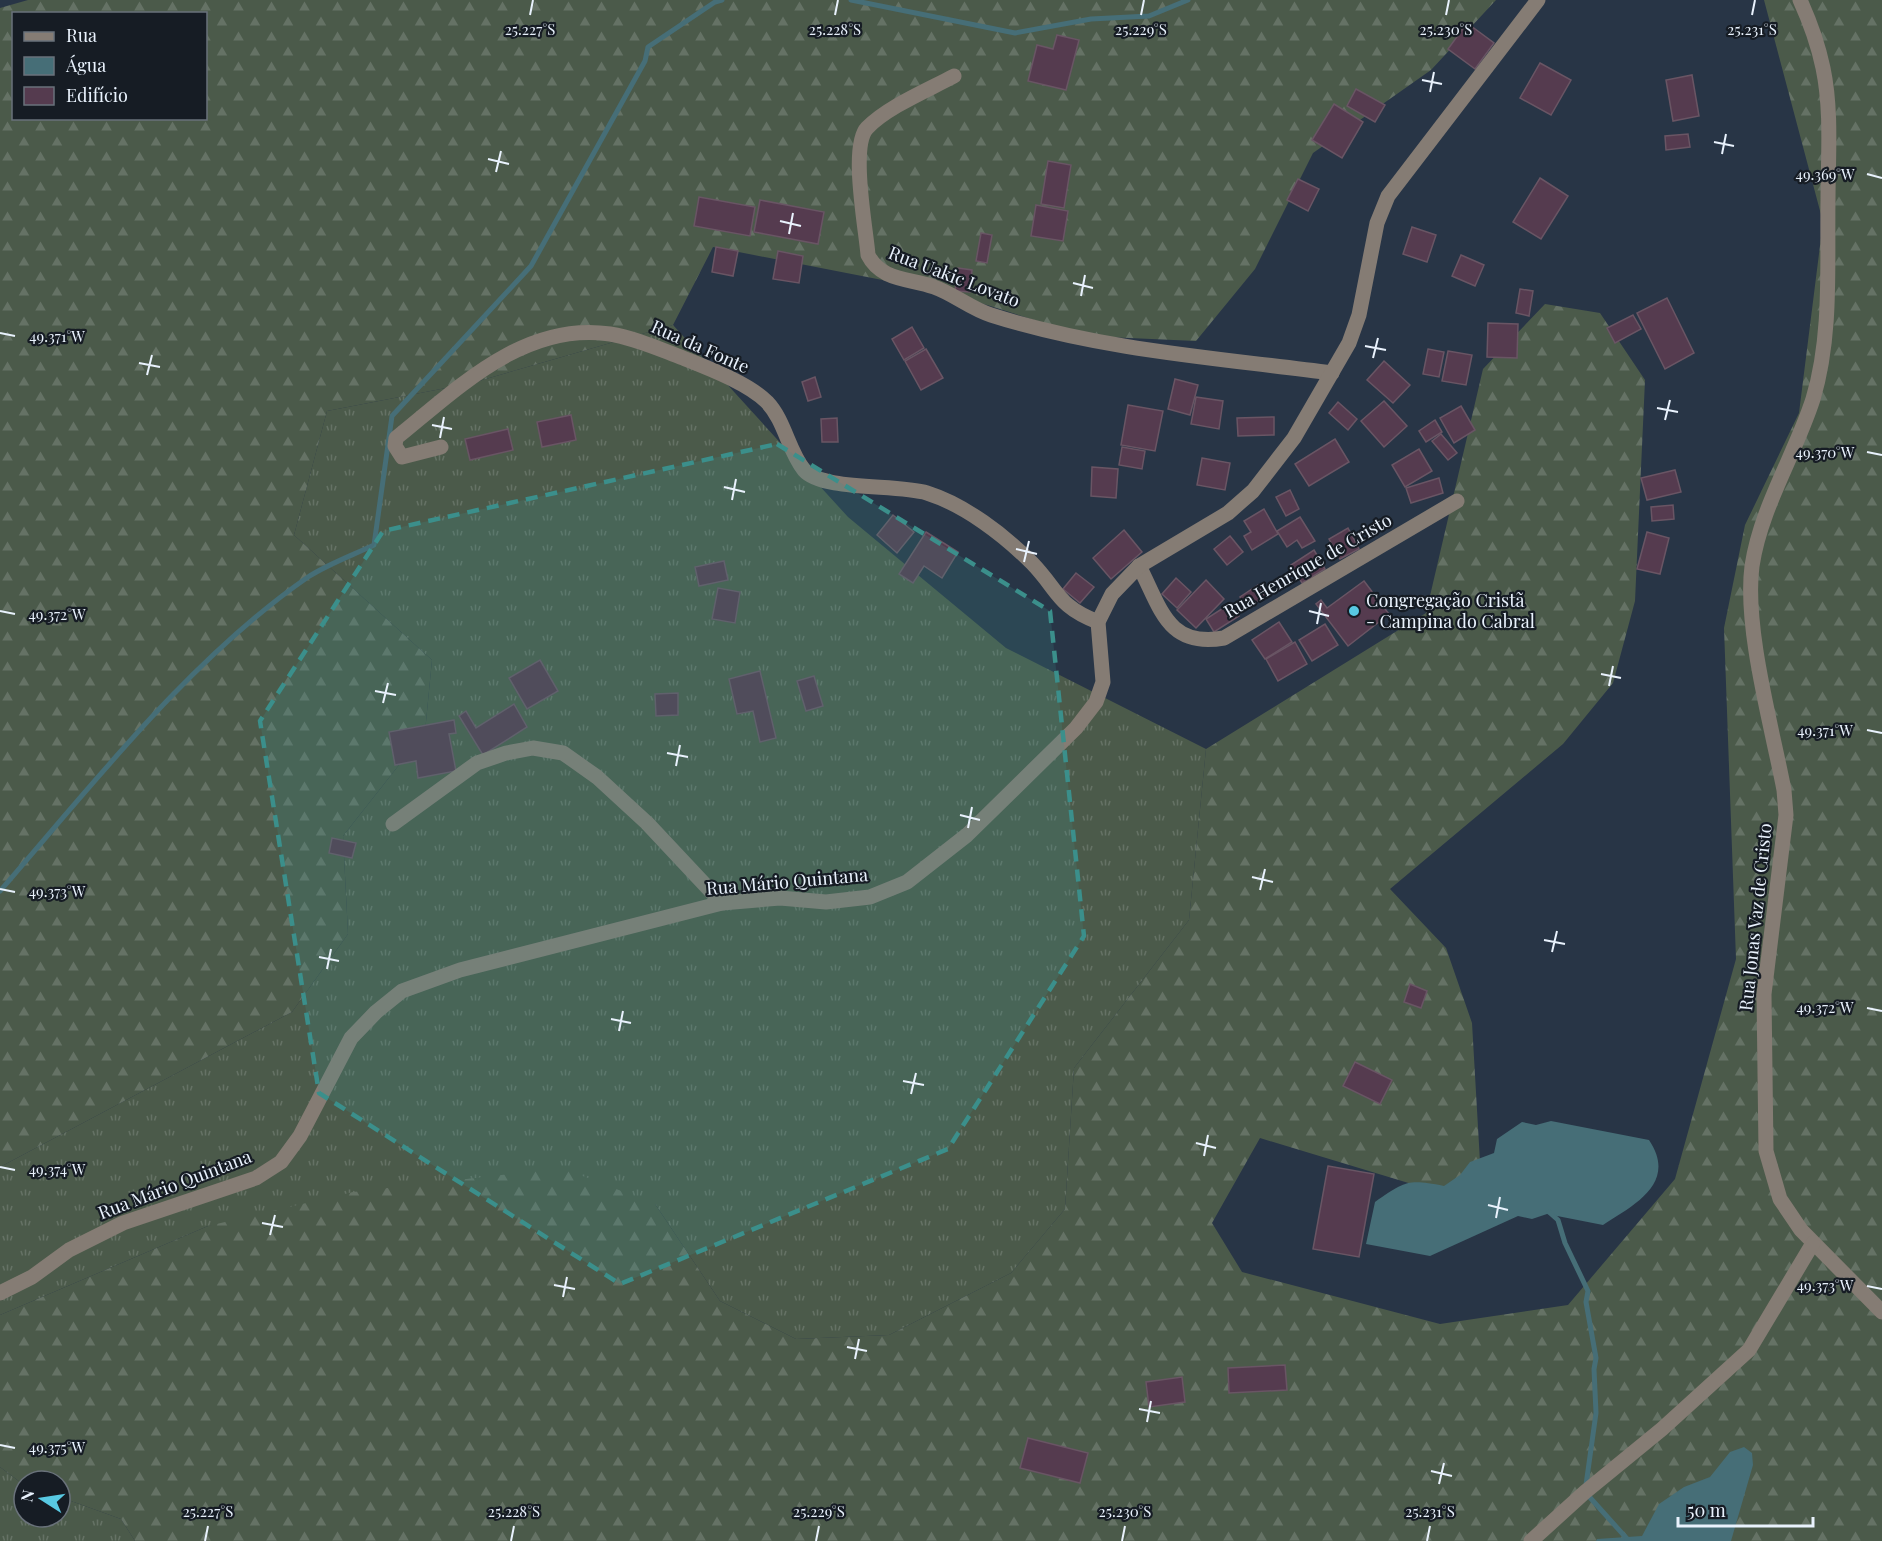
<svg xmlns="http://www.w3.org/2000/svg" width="1882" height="1541" viewBox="0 0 1882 1541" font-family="'Playfair Display',serif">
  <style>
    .grass { fill: url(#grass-tufts) }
    .forest { fill: url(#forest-firs); fill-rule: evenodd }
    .water { fill: #466e77 }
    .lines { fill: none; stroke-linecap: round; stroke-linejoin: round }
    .stream { stroke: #466e77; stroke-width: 5 }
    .building { fill: #553b4f; stroke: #695564; stroke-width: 1.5 }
    .minor { stroke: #857c74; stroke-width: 15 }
    .marked { fill: #3b8f8b; fill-opacity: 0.2; stroke: #3b8f8b; stroke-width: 4.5; stroke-dasharray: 12 8; stroke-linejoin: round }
    .ticks { fill: none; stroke: #e9f2fd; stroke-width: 2 }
    .poi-dot { fill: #58c9e3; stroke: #161c24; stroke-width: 2 }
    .labels { text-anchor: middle; stroke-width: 4.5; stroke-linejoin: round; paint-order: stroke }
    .street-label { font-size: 18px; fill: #e9f2fd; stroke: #161c24 }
    .poi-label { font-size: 18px; fill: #e9f2fd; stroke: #161c24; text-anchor: start }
    .ticks-label { font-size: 15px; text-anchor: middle; fill: #e9f2fd; stroke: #161c24; stroke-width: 4.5; stroke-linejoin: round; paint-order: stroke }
  </style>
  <defs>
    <pattern id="grass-tufts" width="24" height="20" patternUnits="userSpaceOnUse" patternTransform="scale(1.5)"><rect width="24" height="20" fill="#4b5a4a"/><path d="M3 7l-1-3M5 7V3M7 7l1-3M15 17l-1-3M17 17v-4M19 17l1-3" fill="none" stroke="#657265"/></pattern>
    <pattern id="forest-firs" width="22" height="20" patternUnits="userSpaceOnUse" patternTransform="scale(1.5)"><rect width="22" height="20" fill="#4b5a4a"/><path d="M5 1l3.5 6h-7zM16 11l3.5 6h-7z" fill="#657265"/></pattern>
  </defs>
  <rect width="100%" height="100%" fill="#283546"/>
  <!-- grass -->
  <g class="grass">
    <polygon points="673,325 848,517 1006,648 1206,749 1189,920 1074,1068 1065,1209 1011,1273 889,1335 796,1339 720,1301 655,1204 208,1226 0,1315 0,1167 292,1012 348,934 343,836 425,732 432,660 294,535 327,411 472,383"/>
    <polygon points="0,1467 24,1485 24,1517 60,1517 60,1497 121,1519 135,1541 0,1541"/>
  </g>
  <!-- forest -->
  <g class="forest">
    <path d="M28,0h1468l-65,70 -118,83 -58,116 -59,72 -111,-5 -136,-43 -236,-46 -40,78 -201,58 -145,28 -33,124 138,125 -7,72 -82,104 5,98 -56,78 -292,155v-1159zM14,14h192v104h-192z"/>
    <polygon points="1764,0 1882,0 1882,1541 135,1541 121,1519 60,1497 60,1481 24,1481 24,1485 0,1467 0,1315 208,1226 353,1192 562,1168 655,1204 720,1301 796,1339 889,1335 1011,1273 1065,1209 1074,1068 1189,920 1206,749 1426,613 1483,369 1545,304 1600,313 1645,380 1635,601 1613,683 1563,744 1390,889 1446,948 1472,1023 1480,1162 1458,1198 1260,1138 1212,1223 1242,1272 1440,1324 1568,1305 1675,1179 1736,959 1724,628 1745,525 1799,413 1823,222"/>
  </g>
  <!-- water -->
  <g class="water">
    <path d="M1551,1121l98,19c29,43 -15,65 -46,85l-56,-11 -15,5 -14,-3 -88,40 -64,-12 9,-42c31,-21 32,-23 69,-16l16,-11 10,-13 24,-9 3,-14 25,-17 14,3z"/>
    <polygon points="1744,1447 1752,1453 1753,1465 1731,1541 1596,1541 1597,1539 1642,1536 1659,1504 1684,1487 1710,1477 1730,1452"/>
  </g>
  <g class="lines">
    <!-- stream -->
    <g class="stream">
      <polyline points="851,0 1015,33 1091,19 1149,16 1188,0"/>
      <path d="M0,891c93,-107 191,-233 308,-314 20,-13 45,-22 66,-32l18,-129 139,-150 114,-205 3,-14 67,-45 7,-2"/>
      <polyline points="1549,1212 1558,1220 1565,1243 1588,1291 1586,1302 1596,1358 1594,1369 1596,1413 1585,1492 1629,1541"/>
    </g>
  </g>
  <!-- building -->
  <g class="building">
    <polygon points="1467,23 1494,43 1475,69 1448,49"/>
    <polygon points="1057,35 1079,40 1066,90 1028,81 1037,45 1053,49"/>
    <polygon points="1540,63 1571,80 1551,115 1520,98"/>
    <polygon points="1692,75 1699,116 1673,121 1666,80"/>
    <polygon points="1356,89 1385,105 1375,122 1347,106"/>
    <polygon points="1334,104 1363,122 1342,158 1312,140"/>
    <polygon points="1688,134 1690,147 1666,150 1665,136"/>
    <polygon points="1048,161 1071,165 1064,208 1041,204"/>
    <polygon points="1540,178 1568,196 1541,239 1513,222"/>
    <polygon points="1298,179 1319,189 1308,211 1287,200"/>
    <polygon points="699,197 755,207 750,236 694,226"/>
    <polygon points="760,200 824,212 818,244 754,232"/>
    <polygon points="1036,205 1068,211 1063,241 1031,236"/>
    <polygon points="1412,227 1436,235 1427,262 1403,254"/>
    <polygon points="981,233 992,235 987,263 976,261"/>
    <polygon points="716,247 738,251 733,276 712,272"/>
    <polygon points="778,251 803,256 799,283 773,279"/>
    <polygon points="1461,255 1484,265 1475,286 1452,276"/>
    <polygon points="958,268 972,270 970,292 955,291"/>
    <polygon points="1520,289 1533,291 1529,316 1516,313"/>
    <polygon points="1667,298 1694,353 1665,369 1637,313"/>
    <polygon points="1633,315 1641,329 1615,343 1607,328"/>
    <polygon points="1488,323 1518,324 1517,358 1487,357"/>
    <polygon points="912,327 924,348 904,360 892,339"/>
    <polygon points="926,349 943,378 921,390 905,361"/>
    <polygon points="1428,349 1444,352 1439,377 1423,374"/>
    <polygon points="1448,351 1472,355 1466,385 1442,381"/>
    <polygon points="1384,361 1410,385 1393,403 1367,380"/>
    <polygon points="815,377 821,397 808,401 802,382"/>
    <polygon points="1175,379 1198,385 1190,415 1168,409"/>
    <polygon points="1196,397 1223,401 1219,429 1191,424"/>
    <polygon points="1384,401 1407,426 1384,447 1361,421"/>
    <polygon points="1338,402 1357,419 1348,430 1329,413"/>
    <polygon points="1128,405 1163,411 1155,451 1121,445"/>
    <polygon points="1461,406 1475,430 1454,443 1440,418"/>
    <polygon points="571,415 576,440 542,447 537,422"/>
    <polygon points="1274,417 1274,435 1238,436 1237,418"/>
    <polygon points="837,418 838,442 822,442 821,419"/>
    <polygon points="1435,420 1442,432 1426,442 1419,431"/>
    <polygon points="508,429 513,450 470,460 465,439"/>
    <polygon points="1441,434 1457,453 1448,460 1432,441"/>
    <polygon points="1335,439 1349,462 1309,486 1295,464"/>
    <polygon points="1122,447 1145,451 1142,469 1119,465"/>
    <polygon points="1419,449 1432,471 1405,487 1392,465"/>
    <polygon points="1202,458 1230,463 1225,490 1197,485"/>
    <polygon points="1092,467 1118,469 1116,498 1091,496"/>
    <polygon points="1675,470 1681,492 1647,500 1641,478"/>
    <polygon points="1439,478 1443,493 1411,503 1406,488"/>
    <polygon points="1290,490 1299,509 1286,516 1276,497"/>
    <polygon points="1673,505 1674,519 1652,521 1651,507"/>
    <polygon points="1264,509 1278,534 1252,550 1244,536 1251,532 1244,521"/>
    <polygon points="893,515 914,532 897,553 877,535"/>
    <polygon points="1300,517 1315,541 1302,548 1297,540 1287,547 1277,531"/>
    <polygon points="1348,528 1359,549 1340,559 1329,539"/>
    <polygon points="1124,530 1142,552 1111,579 1093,558"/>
    <polygon points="926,532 958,552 942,578 924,566 913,583 899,574"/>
    <polygon points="1647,532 1669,538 1660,574 1637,569"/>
    <polygon points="1230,536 1243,552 1227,565 1214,549"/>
    <polygon points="1314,550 1325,569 1302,583 1291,565"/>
    <polygon points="724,561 728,580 699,586 695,567"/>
    <polygon points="1076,573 1094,587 1080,603 1063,589"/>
    <polygon points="1176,578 1191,592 1177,608 1162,594"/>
    <polygon points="1206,580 1224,599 1196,628 1177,610"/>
    <polygon points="1364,581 1389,614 1348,646 1316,604 1321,600 1327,608"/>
    <polygon points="1258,585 1265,596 1247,608 1240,597"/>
    <polygon points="718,588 740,592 735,623 712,619"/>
    <polygon points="1231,603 1239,616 1214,632 1206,619"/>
    <polygon points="1279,622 1292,642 1265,659 1252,640"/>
    <polygon points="1325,624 1338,645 1312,661 1299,640"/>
    <polygon points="1295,642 1307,664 1278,681 1266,659"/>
    <polygon points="540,660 558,691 527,709 509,678"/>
    <polygon points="760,671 776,738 760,742 753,711 737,714 729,679"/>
    <polygon points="814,676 823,706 806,711 797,681"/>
    <polygon points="678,693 678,715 656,716 655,694"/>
    <polygon points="514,704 527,727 483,755 459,716 466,711 476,728"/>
    <polygon points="454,720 456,733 449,734 456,771 418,778 416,761 395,765 389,732"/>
    <polygon points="332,838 356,843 352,858 329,853"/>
    <polygon points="1410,984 1427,991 1421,1008 1404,1002"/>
    <polygon points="1355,1062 1392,1080 1380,1104 1343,1086"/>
    <polygon points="1328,1166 1374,1174 1359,1257 1313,1249"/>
    <polygon points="1285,1365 1287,1390 1229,1393 1228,1368"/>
    <polygon points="1182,1377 1185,1402 1149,1407 1146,1382"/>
    <polygon points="1028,1438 1088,1453 1080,1483 1020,1468"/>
  </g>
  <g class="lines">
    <!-- minor -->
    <g class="minor">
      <path d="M1800,0c10,22 18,44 23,68 9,43 5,89 5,132 -1,66 4,136 -15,199 -18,56 -52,108 -61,167 -8,62 20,161 32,224l2,25 -22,179 2,157 14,48 21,31 81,82"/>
      <path d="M954,76c-26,14 -67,31 -87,52 -17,18 -1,101 1,127 13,26 41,23 66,32 20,7 37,22 57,28 110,35 226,43 341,58"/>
      <path d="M441,447l-39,10 -7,-11 1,-8c61,-49 128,-117 214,-104 25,4 49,15 73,24 25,10 65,25 84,44 18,19 21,48 37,68 18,21 93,14 123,23 38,12 77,42 105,70 27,28 25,43 66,59"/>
      <path d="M1139,566c22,42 28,82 85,72l233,-137"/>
      <polyline points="393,824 477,763 506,753 533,748 563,753 597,777 647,823 722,903"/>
      <polyline points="0,1293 32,1277 69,1250 123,1223 256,1178 281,1162 300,1136 351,1038 376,1012 402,991 460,970 722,903 780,898 826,902 870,897 907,882 967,835 1076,728 1096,702 1103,682 1098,622 1112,594 1139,566 1228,513 1253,491 1294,438 1349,343 1359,315 1377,223 1388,196 1538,0"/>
      <polyline points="1531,1541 1585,1492 1662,1429 1749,1350 1813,1243"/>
    </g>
  </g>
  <!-- marked area -->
  <path class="marked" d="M777,444l273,167 34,325 -136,213 -328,135 -301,-191 -59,-372 123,-190z"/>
  <!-- ticks -->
  <path class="ticks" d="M530,15l3,-15M835,15l3,-15M1141,15l3,-15M1446,15l3,-15M1752,15l3,-15M1422,80l20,4M1430,92l4,-20M1714,142l20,4M1722,154l4,-20M488,159l21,5M496,172l5,-21M1867,174l15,4M780,221l21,5M789,234l4,-21M1073,283l20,5M1081,296l4,-21M0,333l15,3M1365,346l21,4M1373,358l5,-20M139,363l21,4M147,375l5,-20M1657,408l21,4M1665,420l5,-20M432,425l20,4M440,438l4,-21M1867,452l15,3M724,487l21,5M732,500l4,-21M1016,549l21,5M1024,562l5,-21M0,611l15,3M1309,611l20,5M1317,624l4,-21M1601,674l20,4M1609,686l4,-20M375,691l21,4M383,703l5,-20M1867,730l15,3M667,753l21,4M676,766l4,-21M960,815l20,5M968,828l4,-21M1252,877l21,5M0,889l15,3M1260,890l5,-21M1544,940l21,4M1552,952l5,-21M319,957l20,4M327,969l4,-20M1867,1008l15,3M611,1019l20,4M619,1031l4,-20M903,1081l21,4M911,1094l5,-21M1196,1143l20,5M1204,1156l4,-21M0,1167l15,3M1488,1205l20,5M1496,1218l4,-21M262,1223l21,4M270,1235l5,-20M554,1285l21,4M1867,1286l15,3M563,1297l4,-20M847,1347l20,4M855,1359l4,-20M1139,1409l21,4M1147,1422l4,-21M0,1445l15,3M1431,1471l21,5M1439,1484l5,-21M205,1541l3,-15M511,1541l3,-15M816,1541l3,-15M1122,1541l3,-15M1427,1541l3,-15"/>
  <!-- markers -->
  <circle class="poi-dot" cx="1354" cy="611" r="6"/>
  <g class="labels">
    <!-- street labels -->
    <g class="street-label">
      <text transform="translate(954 277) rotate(21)" y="6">Rua Uakic Lovato</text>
      <text transform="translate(700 347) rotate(24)" y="6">Rua da Fonte</text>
      <text transform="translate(1308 566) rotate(-30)" y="6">Rua Henrique de Cristo</text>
      <text transform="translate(787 882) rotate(-5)" y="6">Rua Mário Quintana</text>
      <text transform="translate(1756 917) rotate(-84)" y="6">Rua Jonas Vaz de Cristo</text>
      <text transform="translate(175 1185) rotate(-21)" y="6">Rua Mário Quintana</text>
    </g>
    <!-- poi labels -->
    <g class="poi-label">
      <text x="1366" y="607">Congregação Cristã<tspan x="1366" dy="21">- Campina do Cabral</tspan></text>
    </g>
  </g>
  <g class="ticks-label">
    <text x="530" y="35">25.227°S</text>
    <text x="835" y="35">25.228°S</text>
    <text x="1141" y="35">25.229°S</text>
    <text x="1446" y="35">25.230°S</text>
    <text x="1752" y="35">25.231°S</text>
    <text x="1825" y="180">49.369°W</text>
    <text x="57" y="342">49.371°W</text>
    <text x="1825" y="458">49.370°W</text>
    <text x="57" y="620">49.372°W</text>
    <text x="1825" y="736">49.371°W</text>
    <text x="57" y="897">49.373°W</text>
    <text x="1825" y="1013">49.372°W</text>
    <text x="57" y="1175">49.374°W</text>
    <text x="1825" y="1291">49.373°W</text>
    <text x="57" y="1453">49.375°W</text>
    <text x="208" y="1517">25.227°S</text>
    <text x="514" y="1517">25.228°S</text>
    <text x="819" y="1517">25.229°S</text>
    <text x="1125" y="1517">25.230°S</text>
    <text x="1430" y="1517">25.231°S</text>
  </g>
  <!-- legend -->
  <rect x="12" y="12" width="195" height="108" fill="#161c24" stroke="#6a727b" stroke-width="1.5"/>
  <rect x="24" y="32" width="30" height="9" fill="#857c74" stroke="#6a727b" stroke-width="1.5"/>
  <text x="66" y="42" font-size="18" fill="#e9f2fd">Rua</text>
  <rect x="24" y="57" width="30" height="18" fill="#466e77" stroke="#6a727b" stroke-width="1.5"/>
  <text x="66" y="72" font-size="18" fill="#e9f2fd">Água</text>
  <rect x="24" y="87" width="30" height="18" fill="#553b4f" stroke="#6a727b" stroke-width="1.5"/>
  <text x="66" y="102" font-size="18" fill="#e9f2fd">Edifício</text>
  <!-- north arrow -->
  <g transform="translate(42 1499) rotate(282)"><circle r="28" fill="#161c24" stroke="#6a727b" stroke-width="1.5"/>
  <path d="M0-4.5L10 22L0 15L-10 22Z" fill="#58c9e3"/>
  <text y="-9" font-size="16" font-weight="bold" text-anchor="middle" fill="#e9f2fd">N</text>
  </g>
  <!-- scale -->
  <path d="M1678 1517v9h135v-9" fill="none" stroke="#e9f2fd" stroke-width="3"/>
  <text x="1687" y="1517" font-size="18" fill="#e9f2fd" stroke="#161c24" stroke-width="4.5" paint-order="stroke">50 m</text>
</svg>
